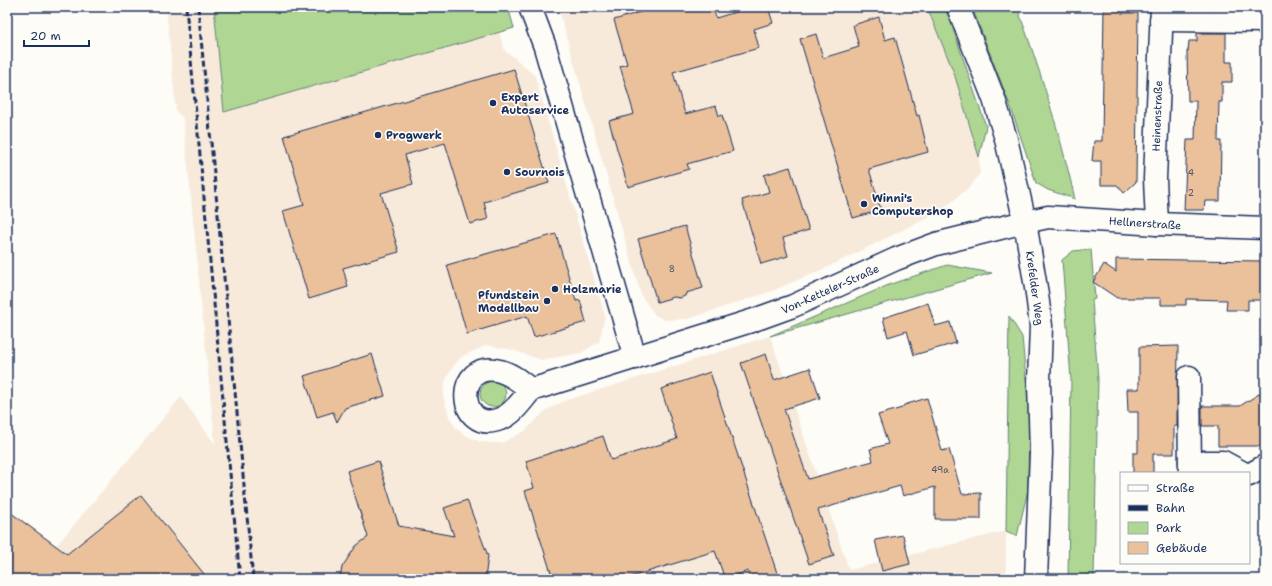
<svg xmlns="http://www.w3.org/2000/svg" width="1272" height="586" viewBox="0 0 1272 586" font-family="'Shantell Sans',sans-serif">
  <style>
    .built { fill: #f7eadb }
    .green { fill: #afd692; stroke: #658278 }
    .water { fill: #89ceeb; stroke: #5d8eb3 }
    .building { fill: #eac19a; stroke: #1b2f5e }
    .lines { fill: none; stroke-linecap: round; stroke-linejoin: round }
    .street-casing { stroke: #1b2f5e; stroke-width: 25 }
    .secondary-casing { stroke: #1b2f5e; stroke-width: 25 }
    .street { stroke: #fdfcf7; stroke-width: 22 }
    .secondary { stroke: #fdfcf7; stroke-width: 22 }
    .rail { stroke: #1b2f5e; stroke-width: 3; stroke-dasharray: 6 3; stroke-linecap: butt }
    .poi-dot { fill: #1b2f5e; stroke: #fdfcf7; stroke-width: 1.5 }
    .labels { text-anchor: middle; stroke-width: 3.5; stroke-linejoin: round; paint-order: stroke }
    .number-label { font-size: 9px; fill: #4f546d }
    .poi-label { font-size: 11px; font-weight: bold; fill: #1b2f5e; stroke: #fdfcf7; text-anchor: start }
    .street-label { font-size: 11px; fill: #1b2f5e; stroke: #fdfcf7 }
  </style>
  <rect width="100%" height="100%" fill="#fdfcf7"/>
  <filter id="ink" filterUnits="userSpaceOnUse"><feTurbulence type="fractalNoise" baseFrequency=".025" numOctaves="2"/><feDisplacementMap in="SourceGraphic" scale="8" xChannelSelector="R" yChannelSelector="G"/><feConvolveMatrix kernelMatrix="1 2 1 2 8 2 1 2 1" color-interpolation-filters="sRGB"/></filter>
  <g filter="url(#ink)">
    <!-- built -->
    <g class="built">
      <polygon points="166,7 214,7 224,112 499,32 505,51 515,58 535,76 605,316 599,342 581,353 541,360 513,350 487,345 461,357 452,368 445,382 443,396 449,416 455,427 463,434 480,442 502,443 525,431 545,411 564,401 770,336 849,570 1006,531 1006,579 7,579 7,509 57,545 181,397 215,444 183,118 176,111"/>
      <polygon points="552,7 927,7 954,73 979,157 980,173 972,185 941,211 828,267 772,291 688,319 665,320 655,315 641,295 560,14 553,11"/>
    </g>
    <!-- green -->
    <g class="green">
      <polygon points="214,7 301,7 304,11 334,7 508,7 514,28 224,112"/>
      <polygon points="927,7 944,7 949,17 986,126 979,157 954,73"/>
      <path d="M972,7h45c23,63 43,126 58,192l-27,-9 -12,-7 -25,-75z"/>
      <polygon points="1091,249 1095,299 1092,300 1098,379 1094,579 1068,579 1071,379 1062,260 1073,251"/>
      <polygon points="947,265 992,273 770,336 891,284"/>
      <polygon points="1009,316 1022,337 1029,410 1028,490 1017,536 1006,531"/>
      <circle cx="493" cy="394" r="13"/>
    </g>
    <!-- water -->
    <polygon class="water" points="301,7 334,7 304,11"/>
    <!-- building -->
    <g class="building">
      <polygon points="657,7 713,7 716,18 752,7 768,7 773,23 754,29 759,48 673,72 685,114 716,106 719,116 722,115 733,151 687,164 689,169 628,187 609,121 634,114 620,66 627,64 614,20"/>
      <polygon points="1104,7 1121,7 1121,13 1138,13 1136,182 1124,193 1117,185 1101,185 1101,161 1092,161 1094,141 1102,141"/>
      <polygon points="879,17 885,40 895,37 917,116 919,115 928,152 869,169 881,210 853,218 800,39 816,34 823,58 859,47 853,25"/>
      <polygon points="1197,33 1226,33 1226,62 1232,62 1232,82 1222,82 1222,102 1219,102 1218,141 1221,141 1220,201 1205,201 1204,210 1184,210 1187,140 1195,140 1196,101 1188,101 1187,51 1188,51 1189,41 1197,41"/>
      <polygon points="514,69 549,183 484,202 488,219 470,224 445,143 405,155 413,184 381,193 399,252 343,268 348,287 309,299 283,211 304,205 284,136"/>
      <polygon points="790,167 809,230 783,238 788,256 761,264 742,200 769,192 764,175"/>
      <polygon points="685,226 703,288 686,293 685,296 680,298 674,297 657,302 638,239"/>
      <polygon points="556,234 576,301 580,300 586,322 534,337 527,316 467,334 447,265"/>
      <polygon points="1116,259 1265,261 1265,300 1248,300 1248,310 1226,310 1227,300 1186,299 1186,305 1161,305 1161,298 1117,298 1093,282 1104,264 1116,272"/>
      <polygon points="928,303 935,326 950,322 956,343 914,355 907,331 888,337 883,318"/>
      <polygon points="1178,346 1177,426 1174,426 1174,454 1153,454 1153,473 1133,473 1133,453 1138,453 1138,412 1128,412 1127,389 1139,389 1139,347"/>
      <polygon points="372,354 385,396 345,408 337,422 333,412 317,417 304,376"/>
      <polygon points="766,354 774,380 810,368 820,398 784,409 808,479 873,461 870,449 888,444 878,415 902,408 904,405 927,398 942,451 949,449 962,494 981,493 981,519 935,519 935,487 903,496 900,486 818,510 834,556 809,564 741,363"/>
      <polygon points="710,372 779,579 749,579 748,571 725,579 715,551 624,579 553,579 525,491 534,488 526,461 603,436 611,460 677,439 661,389"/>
      <polygon points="1262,392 1262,446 1218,446 1218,426 1202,426 1202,406 1240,406"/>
      <polygon points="378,461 399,526 454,536 444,508 467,500 488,556 485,579 340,579 342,567 356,546 368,537 347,471"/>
      <polygon points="141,495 208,579 7,579 7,510 67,554"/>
      <polygon points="903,535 910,564 882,571 875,540"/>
    </g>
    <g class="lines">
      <!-- street casing -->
      <g class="street-casing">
        <g id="street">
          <polyline points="530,7 545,47 635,358"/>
          <polyline points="1161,20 1265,21"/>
          <polyline points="1157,224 1155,179 1162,7"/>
          <polyline points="1189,377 1190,473"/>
          <path d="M531,390c-9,-7 -19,-16 -31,-19 -47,-13 -43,65 0,48 13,-4 22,-19 31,-29l220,-69 42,-15 103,-47 40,-15 89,-22 23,-5 109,7 108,4"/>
          <polyline points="1190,462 1223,462 1243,473"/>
          <polyline points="1249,475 1265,466"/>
        </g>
      </g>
      <!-- secondary casing -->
      <g class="secondary-casing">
        <polyline id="secondary" points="958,7 994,99 1006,139 1025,222 1037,294 1041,326 1039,382 1041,453 1036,579"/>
      </g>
      <!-- street -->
      <use href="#street" class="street"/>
      <!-- secondary -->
      <use href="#secondary" class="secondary"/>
      <!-- rail -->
      <g class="rail">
        <polyline points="186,7 240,579"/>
        <polyline points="198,7 253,579"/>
      </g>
    </g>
  </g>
  <!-- markers -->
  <g class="poi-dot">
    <circle cx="493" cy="103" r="4"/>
    <circle cx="378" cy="135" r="4"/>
    <circle cx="507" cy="172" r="4"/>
    <circle cx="864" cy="204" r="4"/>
    <circle cx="555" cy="289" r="4"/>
    <circle cx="547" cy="301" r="4"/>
  </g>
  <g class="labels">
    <!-- number labels -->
    <g class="number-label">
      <text x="1191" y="176">4</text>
      <text x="1191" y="196">2</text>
      <text x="672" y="272">8</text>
      <text x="940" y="473">49a</text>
    </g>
    <!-- poi labels -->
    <g class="poi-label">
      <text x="501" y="101">Expert<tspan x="501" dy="13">Autoservice</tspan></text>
      <text x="386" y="139">Progwerk</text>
      <text x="515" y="176">Sournois</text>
      <text x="872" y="202">Winni's<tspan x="872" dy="13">Computershop</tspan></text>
      <text x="563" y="293">Holzmarie</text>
      <text x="539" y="299" text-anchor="end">Pfundstein<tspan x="539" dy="13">Modellbau</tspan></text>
    </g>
    <!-- street labels -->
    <g class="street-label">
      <text transform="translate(1157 116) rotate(-88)" y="4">Heinenstraße</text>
      <text transform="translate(1145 223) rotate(4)" y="4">Hellnerstraße</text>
      <text transform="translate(1035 288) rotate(82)" y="4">Krefelder Weg</text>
      <text transform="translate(830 289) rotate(-24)" y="4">Von-Ketteler-Straße</text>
    </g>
  </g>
  <!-- margin -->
  <rect width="1272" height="586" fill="none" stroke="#fdfcf7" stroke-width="24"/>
  <rect x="12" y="12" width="1248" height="562" fill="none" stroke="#1b2f5e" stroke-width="1.5" filter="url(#ink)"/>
  <!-- legend -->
  <rect x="1120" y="472" width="130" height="92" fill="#fdfcf7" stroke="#a3aaba"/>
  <rect x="1128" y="485" width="20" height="6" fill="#fdfcf7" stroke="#a3aaba"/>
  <text x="1156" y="492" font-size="12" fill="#1b2f5e">Straße</text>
  <rect x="1128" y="505" width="20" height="6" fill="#1b2f5e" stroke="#a3aaba"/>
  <text x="1156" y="512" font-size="12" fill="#1b2f5e">Bahn</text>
  <rect x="1128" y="522" width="20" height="12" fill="#afd692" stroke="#a3aaba"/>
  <text x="1156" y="532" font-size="12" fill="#1b2f5e">Park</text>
  <rect x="1128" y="542" width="20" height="12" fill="#eac19a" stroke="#a3aaba"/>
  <text x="1156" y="552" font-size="12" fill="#1b2f5e">Gebäude</text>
  <!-- scale -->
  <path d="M24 40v6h65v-6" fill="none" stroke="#1b2f5e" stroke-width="2"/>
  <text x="30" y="40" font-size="12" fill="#1b2f5e" stroke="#fdfcf7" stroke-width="3" paint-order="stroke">20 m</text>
</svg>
